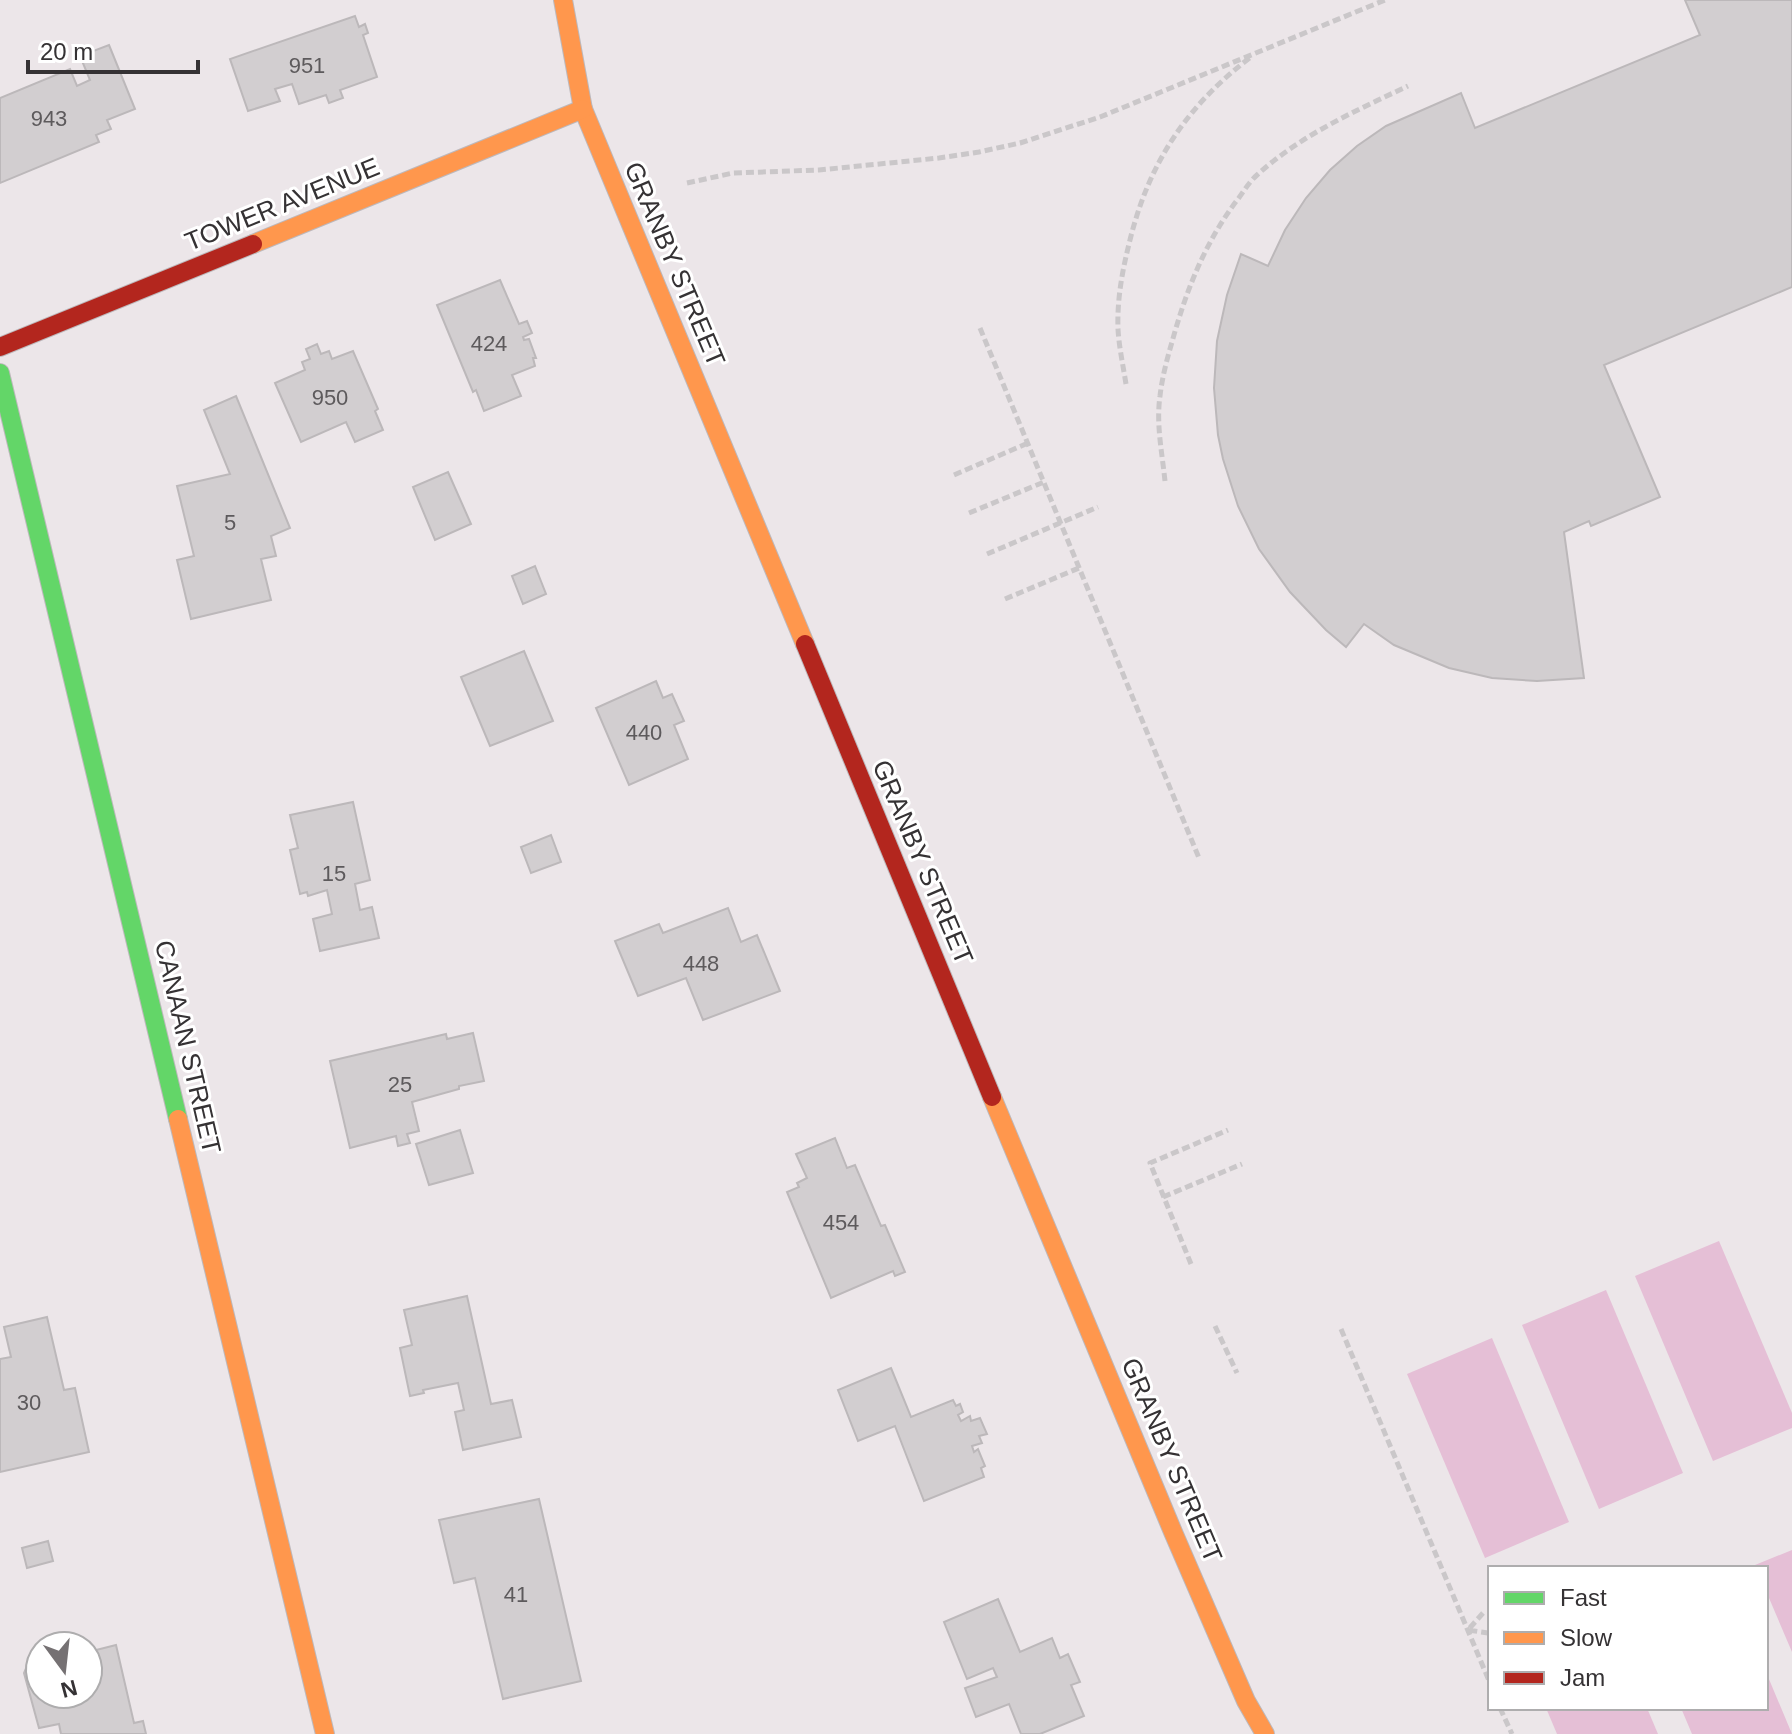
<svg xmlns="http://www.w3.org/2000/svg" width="1792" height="1734" viewBox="0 0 1792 1734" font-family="Arial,sans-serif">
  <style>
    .green { fill: #e5bfd6 }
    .building { fill: #d2ced0; stroke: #bcb8ba; stroke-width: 2 }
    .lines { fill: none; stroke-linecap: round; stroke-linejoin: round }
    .fast-casing { stroke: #bdb8bb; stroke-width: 20 }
    .slow-casing { stroke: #bdb8bb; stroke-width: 20 }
    .jam-casing { stroke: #bdb8bb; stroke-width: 20 }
    .path { stroke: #cac7c9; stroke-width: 5; stroke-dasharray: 8 4; stroke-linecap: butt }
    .fast { stroke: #63d668; stroke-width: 18 }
    .slow { stroke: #ff974d; stroke-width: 18 }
    .jam { stroke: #b3261e; stroke-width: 18 }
    .labels { text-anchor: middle; stroke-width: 6; stroke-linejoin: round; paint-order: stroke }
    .number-label { font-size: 22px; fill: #5d5a5c }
    .street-label { font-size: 26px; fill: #353234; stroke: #fff }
  </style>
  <rect width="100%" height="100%" fill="#ece6e9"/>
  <!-- green -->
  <g class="green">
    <polygon points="1719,1241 1792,1413 1792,1428 1713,1461 1635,1276"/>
    <polygon points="1606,1290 1683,1473 1599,1509 1522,1325"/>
    <polygon points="1492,1338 1569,1522 1485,1558 1407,1374"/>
    <polygon points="1792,1550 1792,1652 1766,1591 1766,1568 1756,1568 1755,1565"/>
    <polygon points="1766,1672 1792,1734 1692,1734 1681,1708 1766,1708"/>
    <polygon points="1546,1708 1647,1708 1658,1734 1557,1734"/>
  </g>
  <!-- building -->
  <g class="building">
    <polygon points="1685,0 1792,0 1792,287 1604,365 1660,497 1591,526 1589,521 1564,532 1584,678 1537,681 1492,678 1449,668 1394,645 1364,624 1346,647 1326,630 1290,592 1259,549 1238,506 1223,459 1218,435 1214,388 1217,341 1227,295 1241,254 1268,266 1285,230 1306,198 1330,170 1357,146 1386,126 1461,93 1475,128 1700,35"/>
    <polygon points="355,16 359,27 365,24 368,33 363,35 377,77 340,90 343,98 329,103 326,95 299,104 292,84 275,89 280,101 248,111 230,59"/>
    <polygon points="109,45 135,109 107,120 111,129 96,135 99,142 0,183 0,98 70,69 77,86 90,80 80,56"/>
    <polygon points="500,280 519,324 527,321 532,333 523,337 524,340 529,339 536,358 533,358 535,366 512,375 521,396 484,411 476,390 473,392 437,305"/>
    <polygon points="317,344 321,354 329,351 332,359 353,351 378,409 375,411 383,430 355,442 346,422 301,442 275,383 305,370 302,362 310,359 306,349"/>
    <polygon points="236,396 290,528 271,536 276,556 261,559 271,600 191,619 177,560 194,556 177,486 230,474 204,410"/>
    <polygon points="448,472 471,524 435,540 413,487"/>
    <polygon points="535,566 546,594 523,604 512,576"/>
    <polygon points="524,651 553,721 490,746 461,677"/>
    <polygon points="656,681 663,698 672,694 684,721 674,725 688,759 629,785 596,708"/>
    <polygon points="353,802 370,880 355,884 360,910 372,907 379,938 320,951 313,919 332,914 327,890 308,896 307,892 300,894 290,850 298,848 290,815"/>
    <polygon points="551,835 561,862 531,873 521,847"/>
    <polygon points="728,908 741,942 757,935 780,991 703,1020 686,978 638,996 615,941 659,924 663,933"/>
    <polygon points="473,1033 484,1081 459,1086 459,1089 412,1102 419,1131 407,1134 410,1143 398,1146 396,1136 350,1148 330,1061 446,1034 447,1039"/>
    <polygon points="460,1130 473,1173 429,1185 416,1144"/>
    <polygon points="835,1138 847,1168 855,1165 881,1226 885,1225 905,1272 895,1276 893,1271 831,1298 787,1192 799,1187 797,1183 807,1178 796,1154"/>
    <polygon points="467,1296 491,1404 512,1400 521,1437 463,1450 455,1412 464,1410 458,1383 423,1390 424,1393 410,1396 400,1348 412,1345 404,1310"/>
    <polygon points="47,1317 64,1390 75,1388 89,1452 0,1472 0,1359 11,1357 4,1327"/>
    <polygon points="891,1368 911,1417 953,1400 956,1406 960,1404 963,1412 958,1415 961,1421 970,1416 971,1421 980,1418 987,1434 979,1436 982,1443 972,1446 974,1452 978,1449 985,1466 981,1468 984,1477 924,1501 895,1426 858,1441 838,1390"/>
    <polygon points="539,1499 581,1681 503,1699 475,1578 454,1583 439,1520"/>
    <polygon points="48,1541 53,1561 27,1568 22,1548"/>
    <polygon points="998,1599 1020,1652 1052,1638 1060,1658 1068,1654 1080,1682 1071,1685 1084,1716 1040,1734 1021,1734 1009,1704 976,1717 965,1688 997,1677 993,1668 967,1679 944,1622"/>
    <polygon points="116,1645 134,1723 143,1721 146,1734 61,1734 59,1724 39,1728 24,1673 27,1666 40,1664 40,1694 88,1694 88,1652"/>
  </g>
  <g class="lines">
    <!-- fast casing -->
    <g class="fast-casing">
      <polyline id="fast" points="0,373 178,1119"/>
    </g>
    <!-- slow casing -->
    <g class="slow-casing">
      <g id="slow">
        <polyline points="563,0 583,109 805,644"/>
        <polyline points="253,244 583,109"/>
        <polyline points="992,1097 1173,1532 1246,1701 1265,1734"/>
        <polyline points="178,1119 325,1734"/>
      </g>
    </g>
    <!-- jam casing -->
    <g class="jam-casing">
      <g id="jam">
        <polyline points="0,347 253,244"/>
        <polyline points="805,644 992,1097"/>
      </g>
    </g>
    <!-- path -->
    <g class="path">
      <polyline points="687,183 733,173 819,170 939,158 979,152 1020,143 1100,117 1385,0"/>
      <polyline points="980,328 1199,858"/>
      <path d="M1126,384c-3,-19 -7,-37 -8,-55 -1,-29 4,-57 11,-85 19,-80 57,-138 122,-187"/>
      <polyline points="954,475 1028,443"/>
      <path d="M1165,481c-3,-29 -9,-57 -5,-85 2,-18 7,-37 12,-54 14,-51 33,-100 66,-143 6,-8 11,-17 19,-24 44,-40 98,-64 151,-89"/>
      <polyline points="969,513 1044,482"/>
      <polyline points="987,554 1098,507"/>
      <polyline points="1005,599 1079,568"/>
      <polyline points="1163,1197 1242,1164"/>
      <polyline points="1191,1264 1150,1163 1228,1130"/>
      <polyline points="1215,1326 1237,1373"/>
      <polyline points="1341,1329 1490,1683"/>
      <polyline points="1483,1613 1468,1630 1488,1633"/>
      <polyline points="1500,1708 1512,1734"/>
    </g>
    <!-- fast -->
    <use href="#fast" class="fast"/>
    <!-- slow -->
    <use href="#slow" class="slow"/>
    <!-- jam -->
    <use href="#jam" class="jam"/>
  </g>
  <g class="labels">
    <!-- number labels -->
    <g class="number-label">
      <text x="307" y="73">951</text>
      <text x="49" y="126">943</text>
      <text x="489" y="351">424</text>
      <text x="330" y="405">950</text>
      <text x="230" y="530">5</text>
      <text x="644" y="740">440</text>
      <text x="334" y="881">15</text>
      <text x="701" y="971">448</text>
      <text x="400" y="1092">25</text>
      <text x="841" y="1230">454</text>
      <text x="29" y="1410">30</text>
      <text x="516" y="1602">41</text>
    </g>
    <!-- street labels -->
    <g class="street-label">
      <text transform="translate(282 204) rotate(-22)" y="9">TOWER AVENUE</text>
      <text transform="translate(675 264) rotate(67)" y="9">GRANBY STREET</text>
      <text transform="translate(923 862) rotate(67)" y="9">GRANBY STREET</text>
      <text transform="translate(188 1047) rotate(77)" y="9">CANAAN STREET</text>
      <text transform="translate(1172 1460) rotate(67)" y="9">GRANBY STREET</text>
    </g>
  </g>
  <!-- legend -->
  <rect x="1488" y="1566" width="280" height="144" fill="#ffffff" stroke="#aeadae" stroke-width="2"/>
  <rect x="1504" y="1592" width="40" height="12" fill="#63d668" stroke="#aeadae" stroke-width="2"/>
  <text x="1560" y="1606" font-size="24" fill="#353234">Fast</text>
  <rect x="1504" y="1632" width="40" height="12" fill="#ff974d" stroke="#aeadae" stroke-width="2"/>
  <text x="1560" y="1646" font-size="24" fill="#353234">Slow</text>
  <rect x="1504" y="1672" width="40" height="12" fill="#b3261e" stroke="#aeadae" stroke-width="2"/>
  <text x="1560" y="1686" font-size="24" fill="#353234">Jam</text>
  <!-- north arrow -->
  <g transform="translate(64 1670) rotate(165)"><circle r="38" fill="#ffffff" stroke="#aeadae" stroke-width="2"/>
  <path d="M0-6L14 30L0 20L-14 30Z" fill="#757173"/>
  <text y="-12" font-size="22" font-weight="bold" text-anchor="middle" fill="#353234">N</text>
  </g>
  <!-- scale -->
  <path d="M28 60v12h170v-12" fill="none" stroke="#353234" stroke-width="4"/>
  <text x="40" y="60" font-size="24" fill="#353234" stroke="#ffffff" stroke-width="6" paint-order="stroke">20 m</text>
</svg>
